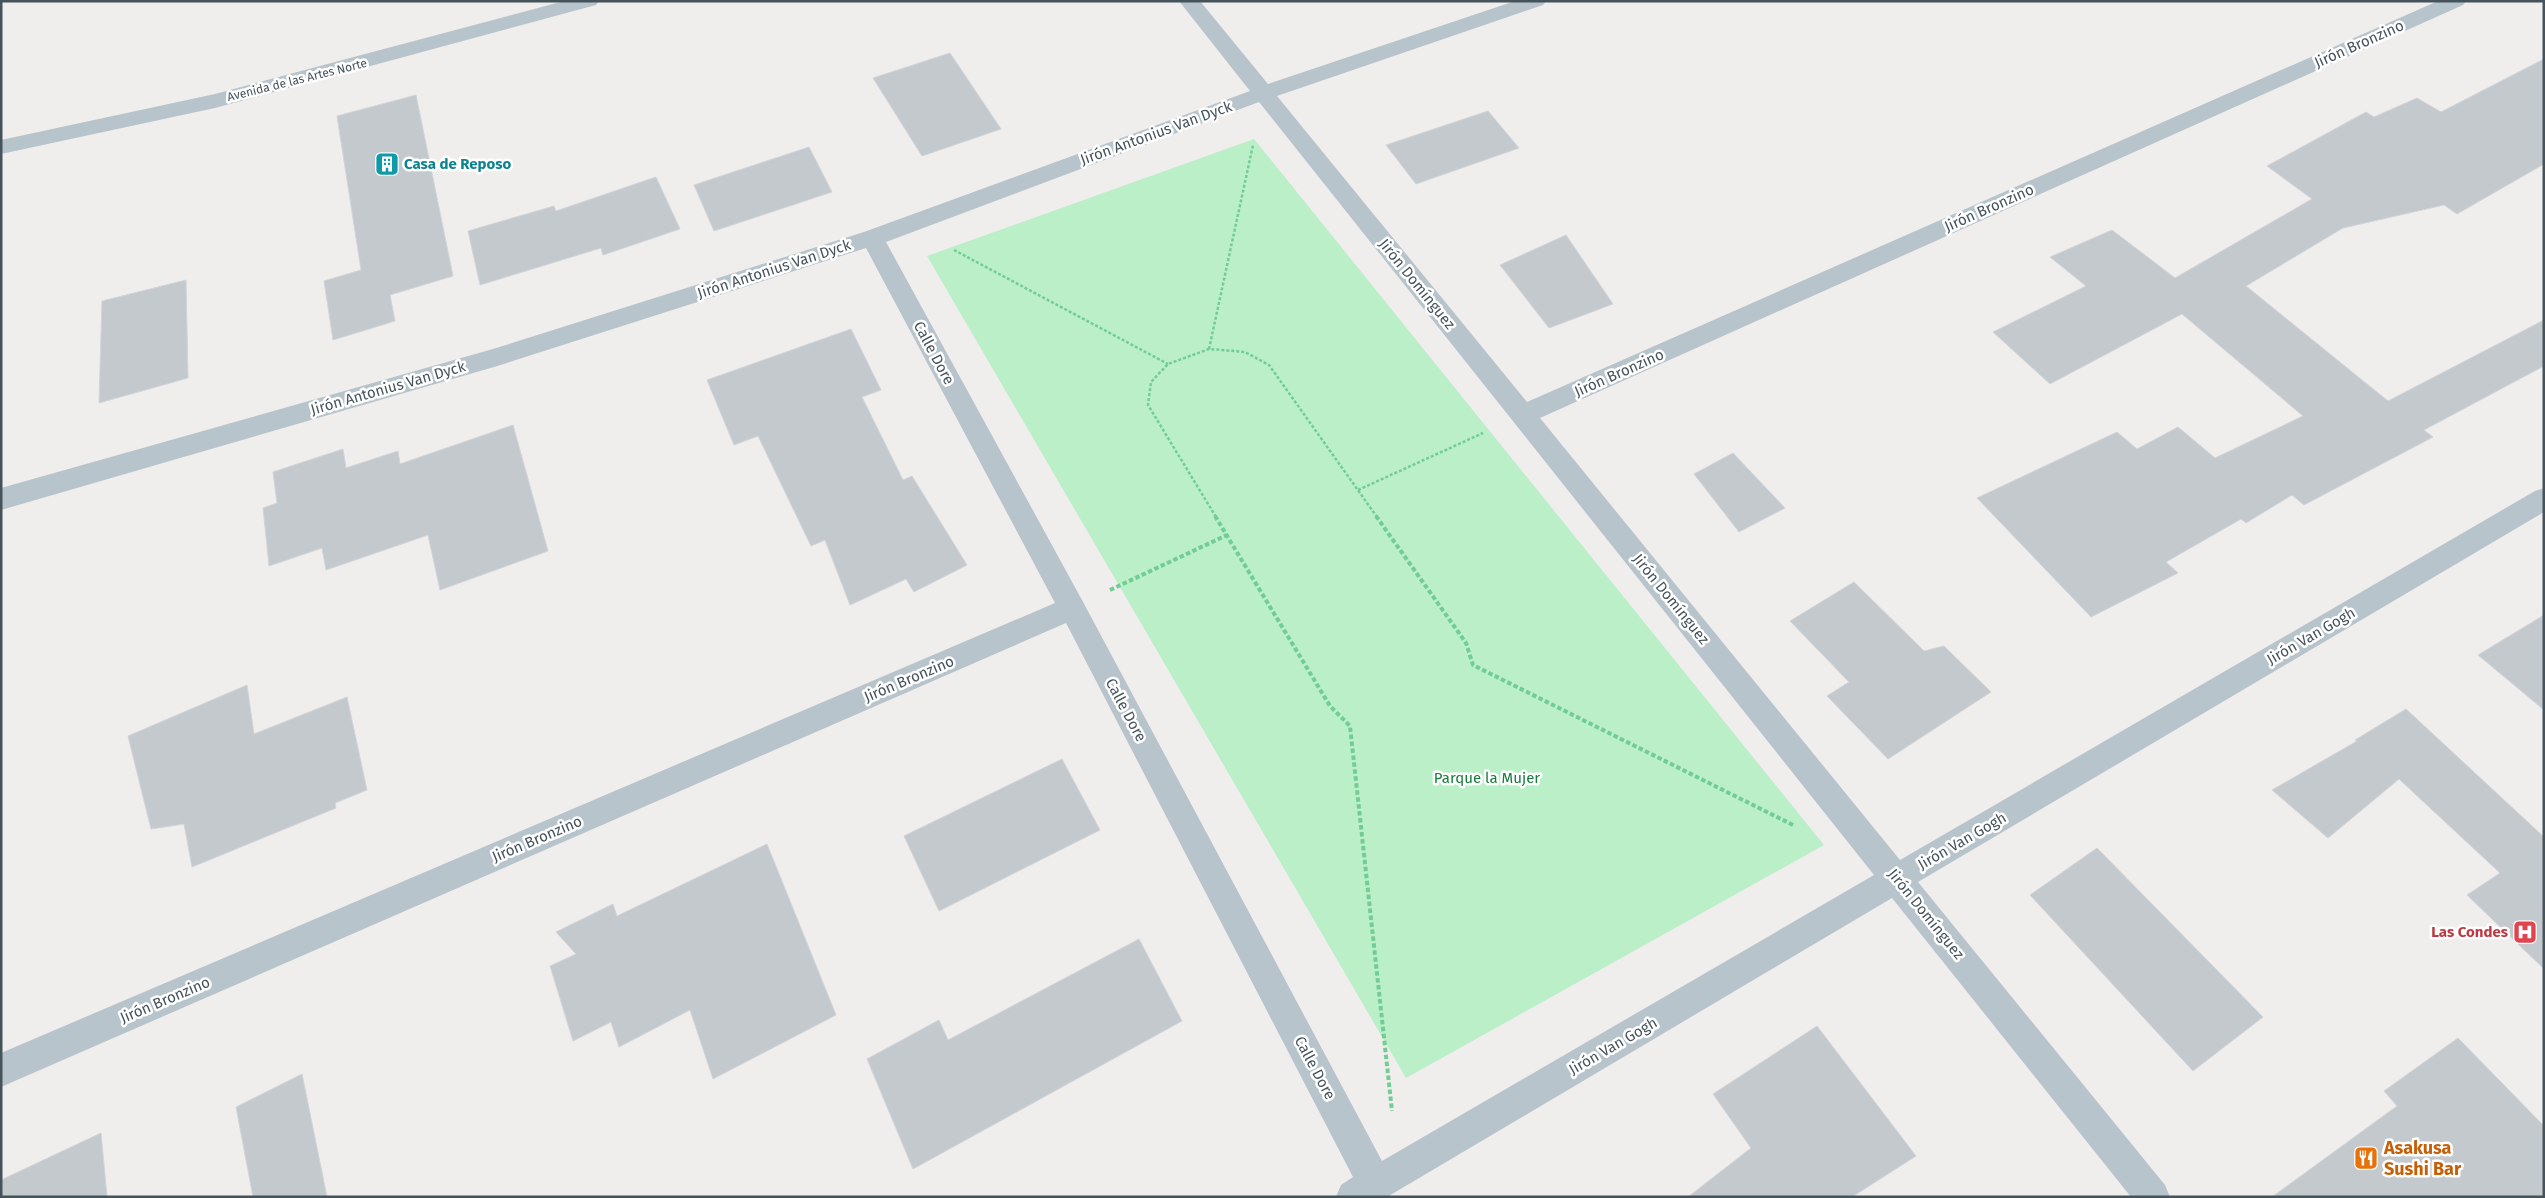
<svg xmlns="http://www.w3.org/2000/svg" width="2545" height="1198" viewBox="0 0 2545 1198" font-family="'Fira Sans',sans-serif">
  <style>
    .green { fill: #baefc8 }
    .building { fill: #c4c9cd; stroke: #d1d4d9 }
    .lines { fill: none; stroke-linecap: round; stroke-linejoin: round }
    .path-far1 { stroke: #72cd95; stroke-width: 2.5; stroke-dasharray: 3 2; stroke-linecap: butt }
    .path { stroke: #72cd95; stroke-width: 4; stroke-dasharray: 4.5 2.5; stroke-linecap: butt }
    .minor { fill: #b8c4cb; fill-rule: evenodd }
    .labels { text-anchor: middle; stroke-width: 5; stroke-linejoin: round; paint-order: stroke }
    .far-street-label { font-size: 12px; fill: #45535b; stroke: #fff }
    .street-label { font-size: 15px; fill: #45535b; stroke: #fff }
    .culture-label { font-size: 15px; font-weight: bold; fill: #0d838f; stroke: #fff; text-anchor: start }
    .park-label { font-size: 15px; fill: #167c3c; stroke: #fff }
    .health-label { font-size: 15px; font-weight: bold; fill: #be3a42; stroke: #fff; text-anchor: end }
    .near-food-label { font-size: 18px; font-weight: bold; fill: #c56008; stroke: #fff; text-anchor: start }
  </style>
  <rect width="100%" height="100%" fill="#f0eded"/>
  <!-- green -->
  <polygon class="green" points="1254,139 1824,845 1406,1078 927,256"/>
  <!-- building -->
  <g class="building">
    <polygon points="950,53 1001,129 922,156 873,78"/>
    <polygon points="2544,59 2544,164 2457,214 2444,205 2343,228 2246,286 2388,401 2544,320 2544,366 2424,430 2433,437 2304,505 2292,495 2246,523 2241,519 2166,562 2178,573 2091,617 1977,498 2117,432 2137,449 2178,427 2215,458 2303,416 2182,314 2050,384 1993,332 2086,286 2050,257 2112,230 2175,278 2312,199 2267,166 2366,112 2374,117 2417,98 2441,112"/>
    <polygon points="416,95 453,276 390,295 395,321 333,340 324,281 361,270 337,116"/>
    <polygon points="1488,111 1519,148 1416,184 1386,145"/>
    <polygon points="809,147 832,192 714,231 694,185"/>
    <polygon points="656,177 680,229 603,255 601,248 480,285 468,231 554,206 556,211"/>
    <polygon points="1566,235 1613,304 1549,328 1500,265"/>
    <polygon points="186,280 188,378 99,403 102,301"/>
    <polygon points="851,329 881,390 862,397 903,480 912,476 967,565 914,592 906,579 850,605 825,540 811,546 758,436 734,445 707,380"/>
    <polygon points="513,425 548,551 440,590 428,535 326,570 322,548 269,566 263,508 277,503 273,472 343,449 346,468 398,451 400,464"/>
    <polygon points="1733,453 1785,508 1739,532 1694,474"/>
    <polygon points="1854,582 1924,651 1944,646 1991,692 1888,759 1827,696 1849,682 1790,621"/>
    <polygon points="2544,615 2544,710 2478,655"/>
    <polygon points="247,685 254,734 347,697 367,790 335,803 336,808 192,867 184,824 151,829 128,736"/>
    <polygon points="2406,709 2544,837 2544,969 2467,895 2500,873 2399,779 2328,838 2272,790 2357,741 2355,740"/>
    <polygon points="1062,759 1100,830 939,911 904,836"/>
    <polygon points="767,844 836,1015 713,1079 690,1010 619,1047 611,1022 573,1041 550,966 576,954 556,932 613,904 617,916"/>
    <polygon points="2097,848 2263,1017 2193,1071 2030,895"/>
    <polygon points="1139,939 1182,1021 913,1169 867,1059 939,1020 948,1040"/>
    <polygon points="1817,1026 1916,1156 1852,1197 1688,1197 1751,1148 1713,1094"/>
    <polygon points="2458,1038 2544,1126 2544,1197 2272,1197 2397,1106 2384,1091"/>
    <polygon points="302,1074 327,1197 253,1197 236,1107"/>
    <polygon points="101,1133 107,1197 1,1197 1,1180"/>
  </g>
  <g class="lines">
    <!-- path-far1 -->
    <g class="path-far1">
      <polyline points="954,250 1168,364"/>
      <polyline points="1209,349 1253,145"/>
      <polyline points="1358,490 1483,433"/>
      <polyline points="1216,517 1148,405 1151,382 1168,364 1209,349 1245,352 1269,365 1377,517"/>
    </g>
    <!-- path -->
    <g class="path">
      <polyline points="1215,516 1330,706 1350,726 1392,1111"/>
      <polyline points="1376,516 1466,643 1473,665 1795,826"/>
      <polyline points="1110,590 1227,535"/>
    </g>
    <!-- minor -->
    <g class="minor">
      <polygon points="564,1 599,1 596,5 215,108 1,154 1,140 215,94"/>
      <path d="M1179,1h21l68,83 247,-83h31l-3,4 -266,91 250,306 911,-401h28l-3,4 -923,413 360,442 635,-369 9,-3v24l-626,370 247,303 5,12h-39l-239,-299 -505,299h-51l5,-12 12,-8 -287,-554 -1065,464v-34l1054,-450 -189,-355 -372,119 -493,143v-22l492,-139 371,-117 386,-141zM1259,102l615,773 -492,286 -300,-561 -196,-358z"/>
    </g>
  </g>
  <!-- icons -->
  <defs>
    <g id="building-square" transform="scale(1.25)"><rect x="-9" y="-9" width="18" height="18" rx="4" fill="#0f9aa8" stroke="#fff"/><path d="M-4-6H4V6H1V3H-1V6H-4ZM-2.5-4.3h1.7v1.8h-1.7ZM.8-4.3h1.7v1.8H.8ZM-2.5-1h1.7V.8h-1.7ZM.8-1h1.7V.8H.8Z" fill="#fff"/></g>
    <g id="hospital-square" transform="scale(1.25)"><rect x="-9" y="-9" width="18" height="18" rx="4" fill="#e0444e" stroke="#fff"/><path d="M-5-5h3v3.5h4V-5h3V5h-3V1.5h-4V5h-3Z" fill="#fff"/></g>
    <g id="restaurant-square" transform="scale(1.25)"><rect x="-9" y="-9" width="18" height="18" rx="4" fill="#e8710a" stroke="#fff"/><path d="M-5-6h1v4h1v-4h1v4h1v-4h1v5L-1.5 .5V6h-2V.5L-5-1ZM5-6V6H3V1.5H1.5Q1.5-4 5-6Z" fill="#fff"/></g>
  </defs>
  <g fill-rule="evenodd">
    <use href="#building-square" x="387" y="164"/>
    <use href="#hospital-square" x="2525" y="932"/>
    <use href="#restaurant-square" x="2366" y="1158"/>
  </g>
  <g class="labels">
    <!-- far-street labels -->
    <g class="far-street-label">
      <text transform="translate(297 80) rotate(-14)" y="4">Avenida de las Artes Norte</text>
    </g>
    <!-- street labels -->
    <g class="street-label">
      <text transform="translate(2359 44) rotate(-24)" y="5">Jirón Bronzino</text>
      <text transform="translate(1156 133) rotate(-20)" y="5">Jirón Antonius Van Dyck</text>
      <text transform="translate(1989 208) rotate(-24)" y="5">Jirón Bronzino</text>
      <text transform="translate(774 269) rotate(-18)" y="5">Jirón Antonius Van Dyck</text>
      <text transform="translate(1417 284) rotate(51)" y="5">Jirón Domínguez</text>
      <text transform="translate(934 353) rotate(62)" y="5">Calle Dore</text>
      <text transform="translate(1619 373) rotate(-24)" y="5">Jirón Bronzino</text>
      <text transform="translate(388 388) rotate(-16)" y="5">Jirón Antonius Van Dyck</text>
      <text transform="translate(1671 599) rotate(51)" y="5">Jirón Domínguez</text>
      <text transform="translate(2311 636) rotate(-30)" y="5">Jirón Van Gogh</text>
      <text transform="translate(909 679) rotate(-23)" y="5">Jirón Bronzino</text>
      <text transform="translate(1126 710) rotate(62)" y="5">Calle Dore</text>
      <text transform="translate(537 839) rotate(-23)" y="5">Jirón Bronzino</text>
      <text transform="translate(1962 841) rotate(-30)" y="5">Jirón Van Gogh</text>
      <text transform="translate(1926 914) rotate(51)" y="5">Jirón Domínguez</text>
      <text transform="translate(165 1000) rotate(-23)" y="5">Jirón Bronzino</text>
      <text transform="translate(1613 1046) rotate(-30)" y="5">Jirón Van Gogh</text>
      <text transform="translate(1315 1068) rotate(62)" y="5">Calle Dore</text>
    </g>
    <!-- culture labels -->
    <g class="culture-label">
      <text x="404" y="169">Casa de Reposo</text>
    </g>
    <!-- park labels -->
    <g class="park-label">
      <text x="1487" y="783">Parque la Mujer</text>
    </g>
    <!-- health labels -->
    <g class="health-label">
      <text x="2508" y="937">Las Condes</text>
    </g>
    <!-- near-food labels -->
    <g class="near-food-label">
      <text x="2384" y="1154">Asakusa<tspan x="2384" dy="21">Sushi Bar</tspan></text>
    </g>
  </g>
  <!-- border -->
  <rect width="2545" height="1198" fill="none" stroke="#45535b" stroke-width="5"/>
</svg>
